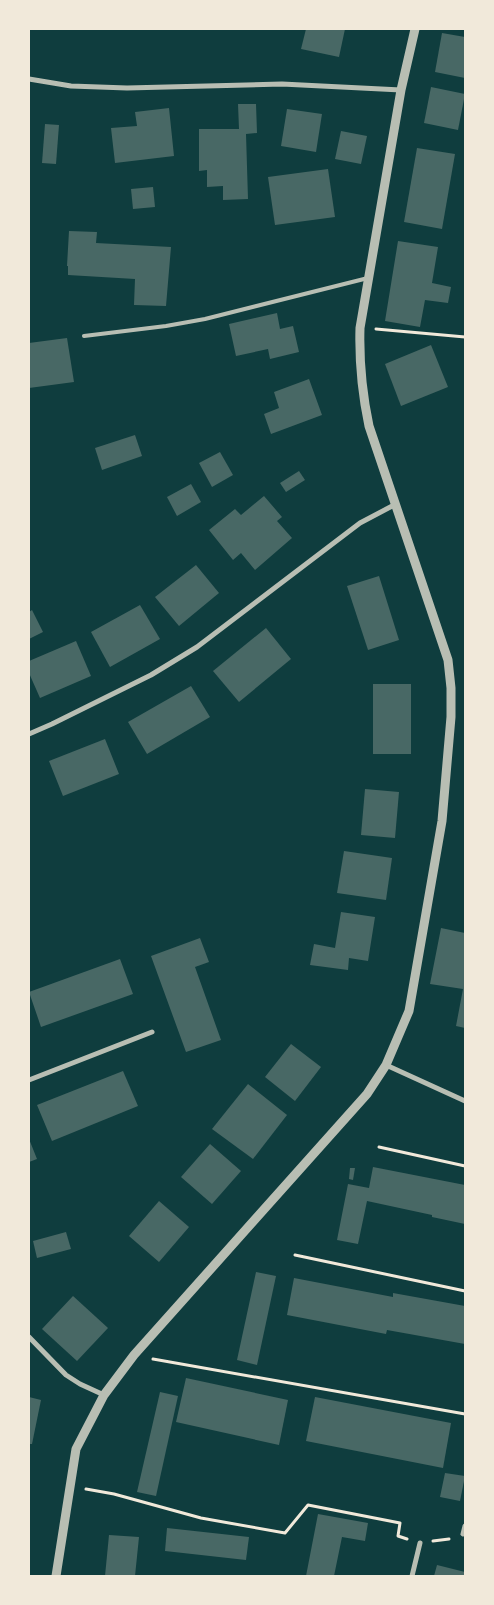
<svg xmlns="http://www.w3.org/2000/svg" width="494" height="1605" viewBox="0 0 494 1605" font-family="'DM Sans',sans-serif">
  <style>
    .building { fill: #486865 }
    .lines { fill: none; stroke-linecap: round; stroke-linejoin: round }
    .path { stroke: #f1e9da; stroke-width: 3 }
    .service { stroke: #b8beb3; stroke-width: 4 }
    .minor { stroke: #b8beb3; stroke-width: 5 }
    .tertiary { stroke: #b8beb3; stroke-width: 9 }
  </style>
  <rect width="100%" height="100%" fill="#0f3d3e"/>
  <!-- building -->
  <g class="building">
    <polygon points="306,29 345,29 339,57 301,49"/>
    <polygon points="442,33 465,37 465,78 435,72"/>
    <polygon points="431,87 465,94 458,130 424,123"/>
    <polygon points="238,104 256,104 257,133 246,134 248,199 223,200 223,186 207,187 207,170 199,171 199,129 239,129"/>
    <polygon points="169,108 174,156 115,163 111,128 137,126 135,112"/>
    <polygon points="287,109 322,114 316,152 281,146"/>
    <polygon points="45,124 59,125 56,164 42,163"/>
    <polygon points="341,131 367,136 361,164 335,159"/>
    <polygon points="417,148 455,154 442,229 404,222"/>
    <polygon points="328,169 335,217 275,225 268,177"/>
    <polygon points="153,187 155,207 133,209 131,189"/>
    <polygon points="69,231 97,232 96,243 171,247 166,306 134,305 135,279 68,275 68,266 67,266"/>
    <polygon points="398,241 438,247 432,283 451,287 448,303 425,300 420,327 385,321"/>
    <polygon points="277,313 280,329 293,326 299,352 270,359 268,349 236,356 229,324"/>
    <polygon points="67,338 74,382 29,388 29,343"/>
    <polygon points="431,345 448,387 401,406 385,364"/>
    <polygon points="309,379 322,415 271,434 264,414 279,408 274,392"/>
    <polygon points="135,435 142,456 102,470 95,448"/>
    <polygon points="220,452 233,475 212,487 199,463"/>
    <polygon points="299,471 305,480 286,492 280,483"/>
    <polygon points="191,484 201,502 177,516 167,497"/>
    <polygon points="264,496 282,517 277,521 292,538 255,570 241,553 233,560 209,530 235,509 241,515"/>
    <polygon points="196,565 219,593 179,626 155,597"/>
    <polygon points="379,576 399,640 368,650 347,586"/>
    <polygon points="140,605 160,639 110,667 91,632"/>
    <polygon points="32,610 43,632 29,639 29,612"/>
    <polygon points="266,628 291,659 239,702 213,671"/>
    <polygon points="76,641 91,676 40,698 29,673 29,661"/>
    <rect x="373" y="684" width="38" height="70"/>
    <polygon points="191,686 210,717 147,754 128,722"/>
    <polygon points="105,739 119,774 63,796 49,761"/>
    <polygon points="365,789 399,792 395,838 361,835"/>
    <polygon points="344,851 392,858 386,900 337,893"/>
    <polygon points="341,912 375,917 368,961 349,958 348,970 310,965 314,944 335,948"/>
    <polygon points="441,928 465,933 465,1028 456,1026 463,989 430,984"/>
    <polygon points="200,938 209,962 195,967 221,1040 186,1052 151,956"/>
    <polygon points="120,959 133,994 41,1027 29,992"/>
    <polygon points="291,1044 321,1067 295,1101 265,1077"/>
    <polygon points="123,1071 138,1106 52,1141 37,1105"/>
    <polygon points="248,1084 287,1115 253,1159 212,1129"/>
    <polygon points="29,1139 37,1159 29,1162"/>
    <polygon points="210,1144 241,1171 212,1204 181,1177"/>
    <polygon points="373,1167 465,1185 465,1224 432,1217 432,1215 367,1201 358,1244 337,1240 348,1184 369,1188"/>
    <polygon points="350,1168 355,1168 353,1180 349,1179"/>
    <polygon points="159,1201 189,1227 159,1262 129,1236"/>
    <polygon points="66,1232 71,1249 37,1258 33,1241"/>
    <polygon points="256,1272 276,1276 257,1365 237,1360"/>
    <polygon points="294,1278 393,1297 393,1293 465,1306 465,1344 387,1330 386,1334 287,1315"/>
    <polygon points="73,1296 108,1328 77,1361 42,1329"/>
    <polygon points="186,1378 288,1400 279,1445 176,1422"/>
    <polygon points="160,1392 178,1396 156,1496 137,1492"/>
    <polygon points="29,1397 41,1400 32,1444 29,1444"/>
    <polygon points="315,1397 451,1423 443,1468 306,1441"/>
    <polygon points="445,1473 465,1476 460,1501 440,1497"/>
    <polygon points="318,1514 368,1523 365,1541 342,1537 334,1576 306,1576"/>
    <polygon points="167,1528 249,1537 246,1560 165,1551"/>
    <polygon points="109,1535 139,1537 135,1576 105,1576"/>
    <polygon points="437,1565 465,1572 465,1576 434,1576"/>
  </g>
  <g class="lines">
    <!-- path -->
    <g class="path">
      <polyline points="376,329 465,337"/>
      <polyline points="379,1147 465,1166"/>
      <polyline points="295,1255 465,1291"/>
      <polyline points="153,1359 465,1414"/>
      <polyline points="86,1489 114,1494 201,1518 285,1533 308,1505 400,1523 398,1536 407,1539"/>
      <polyline points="433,1541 449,1539"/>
    </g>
    <!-- service -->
    <polyline class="service" points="84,336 166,326 205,319 368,278"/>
    <!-- minor -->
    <g class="minor">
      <polyline points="29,79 71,86 127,88 282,84 401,90"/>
      <polyline points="29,734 52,724 151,675 197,647 360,523 396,504"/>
      <polyline points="386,1065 465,1101"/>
      <polyline points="29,1080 152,1032"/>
      <polyline points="29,1337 66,1375 80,1384 104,1395"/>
      <polyline points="463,1534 465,1526"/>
      <polyline points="412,1576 420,1543"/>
    </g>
    <!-- tertiary -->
    <path class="tertiary" d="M56,1576l20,-127 28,-54 30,-40 233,-261 19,-29 23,-54 33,-190 9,-104v-29l-3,-28 -79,-234c-7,-33 -10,-64 -9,-98l41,-238 14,-61"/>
  </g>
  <!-- border -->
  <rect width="494" height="1605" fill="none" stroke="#f1e9da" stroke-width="60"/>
</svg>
